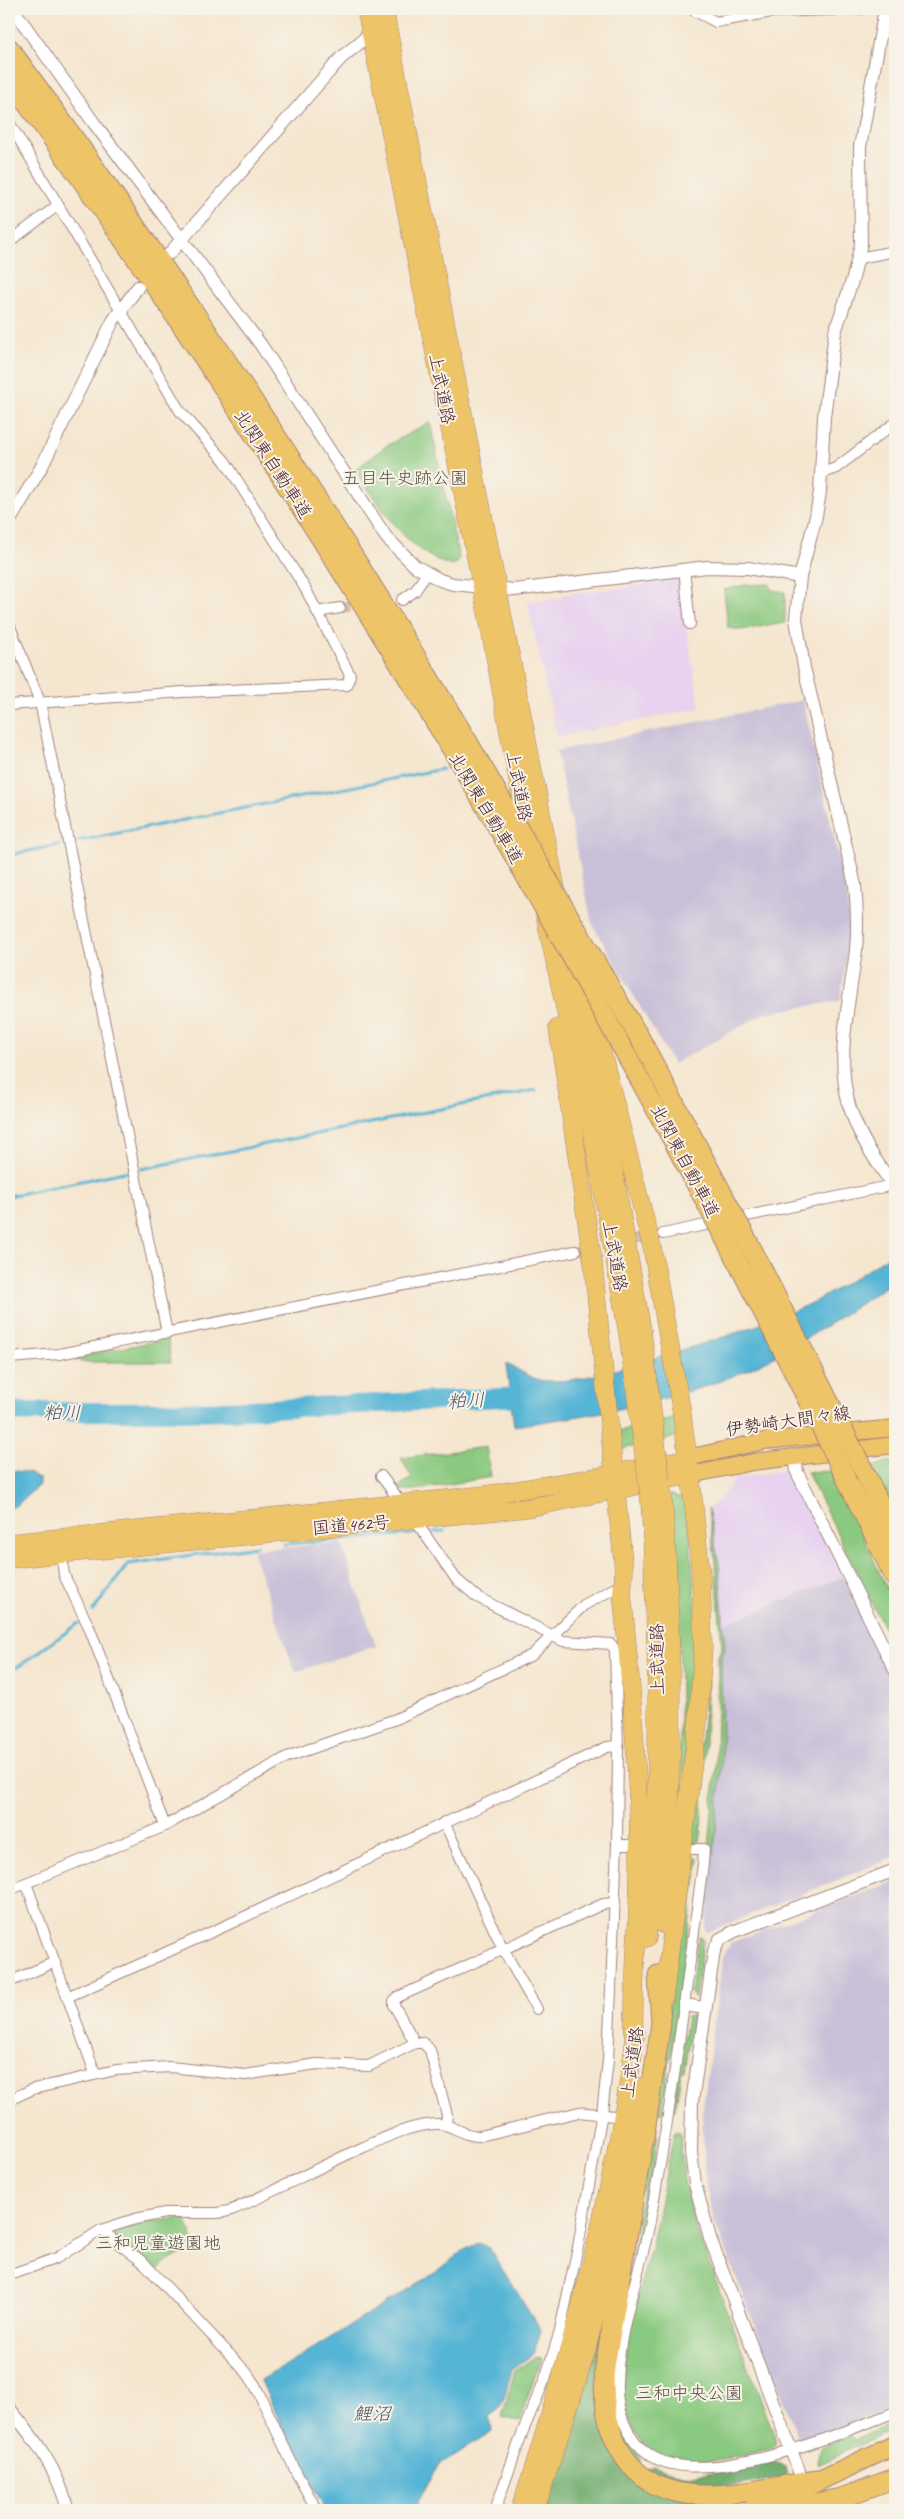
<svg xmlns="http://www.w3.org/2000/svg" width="904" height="2519" viewBox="0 0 904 2519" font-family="Caveat,'Klee One',sans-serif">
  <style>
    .built { fill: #e7d2ef }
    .industrial { fill: #c8bfd8 }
    .green { fill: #8ac980; stroke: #6a7456 }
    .forest { fill: #6fad6e; stroke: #5c664c }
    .water { fill: #57b5d5; stroke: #506a80 }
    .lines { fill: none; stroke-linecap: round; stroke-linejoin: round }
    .stream { stroke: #57b5d5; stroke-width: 3 }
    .river { stroke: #57b5d5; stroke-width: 19 }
    .minor-tunnel { stroke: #d3beae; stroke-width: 10; stroke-dasharray: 10 5; stroke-linecap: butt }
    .minor-casing { stroke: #a0827d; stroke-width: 12 }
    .tertiary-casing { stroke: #a0827d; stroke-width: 14 }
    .primary-casing { stroke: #a0827d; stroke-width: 18 }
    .trunk-casing { stroke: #a0827d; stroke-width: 19 }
    .motorway-casing { stroke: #a0827d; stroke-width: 21 }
    .minor { stroke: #fff; stroke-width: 10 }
    .tertiary { stroke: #fff; stroke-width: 12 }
    .primary { stroke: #eec469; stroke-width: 16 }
    .trunk { stroke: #eec469; stroke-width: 18 }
    .motorway { stroke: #eec469; stroke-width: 19 }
    .trunk-bridge-casing { stroke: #a0827d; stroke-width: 19; stroke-linecap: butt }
    .motorway-bridge-casing { stroke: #a0827d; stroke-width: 21; stroke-linecap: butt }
    .trunk-bridge { stroke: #eec469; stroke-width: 18 }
    .motorway-bridge { stroke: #eec469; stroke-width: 19 }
    .labels { text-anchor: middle; stroke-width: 4; stroke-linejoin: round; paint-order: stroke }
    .street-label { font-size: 18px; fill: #4a1f2b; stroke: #f7f3e8 }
    .park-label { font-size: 18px; fill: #5d5244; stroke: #f7f3e8 }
    .water-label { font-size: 19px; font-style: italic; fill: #4f5466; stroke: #f7f3e8 }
  </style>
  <rect width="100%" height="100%" fill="#f7f3e8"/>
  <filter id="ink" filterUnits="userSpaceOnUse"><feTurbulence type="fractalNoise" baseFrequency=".02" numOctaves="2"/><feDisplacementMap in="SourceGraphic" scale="10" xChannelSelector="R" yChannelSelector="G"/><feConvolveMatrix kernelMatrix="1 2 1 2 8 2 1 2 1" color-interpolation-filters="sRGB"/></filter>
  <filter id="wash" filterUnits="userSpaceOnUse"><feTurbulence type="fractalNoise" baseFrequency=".0096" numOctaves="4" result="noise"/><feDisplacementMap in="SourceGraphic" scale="20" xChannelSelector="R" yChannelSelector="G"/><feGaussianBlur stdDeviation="1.12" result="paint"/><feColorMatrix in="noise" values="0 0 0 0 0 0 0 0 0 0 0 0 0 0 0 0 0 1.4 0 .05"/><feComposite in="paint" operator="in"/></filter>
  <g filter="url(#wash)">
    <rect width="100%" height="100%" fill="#f5e6cf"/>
    <!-- built -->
    <g class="built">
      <polygon points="678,577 700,708 557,737 528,604 529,602 562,598 562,594 621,588"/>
      <polygon points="785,1470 792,1475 843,1577 724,1624 719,1564 708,1509 720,1499 735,1479"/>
    </g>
    <!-- industrial -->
    <g class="industrial">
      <polygon points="803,700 847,895 850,937 840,1001 765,1013 673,1064 592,923 556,751"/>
      <polygon points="341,1543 376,1646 295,1672 252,1550"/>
      <polygon points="843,1577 895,1687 895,1857 707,1932 705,1931 722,1753 721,1656 725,1648 724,1624"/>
      <polygon points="895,1881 895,2406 808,2442 798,2437 713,2218 706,2186 702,2115 723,1954 732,1942"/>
    </g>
    <!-- green -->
    <g class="green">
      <path d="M430,422l29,136 -1,4 -6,4c-46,-14 -71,-59 -97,-96l31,-24z"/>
      <polygon points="770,584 771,590 785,592 785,623 741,630 728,628 724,590 745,585"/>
      <polygon points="168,1339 171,1362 80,1362 79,1356"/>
      <polygon points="677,1418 680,1436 618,1450 615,1432"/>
      <polygon points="486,1447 491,1477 415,1490 400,1490 398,1487 412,1478 401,1458"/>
      <polygon points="890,1461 895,1470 895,1516 872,1467"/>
      <polygon points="833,1471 895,1606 895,1650 807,1472"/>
      <path d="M670,1494l9,4 8,-3 11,141 -22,222c7,-122 5,-243 -6,-364z"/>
      <polygon points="708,1509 719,1564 725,1648 721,1657 722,1753 714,1854 709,1849 716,1764 718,1655 722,1649 716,1568"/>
      <polygon points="708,1667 701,1836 699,1841 694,1842 692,1854 698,1858 698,1864 662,2112 654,2114 687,1878"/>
      <polygon points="699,1935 703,1941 695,1998 690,1992"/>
      <polygon points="693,2015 684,2070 681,2072 675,2110 672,2111 687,2017"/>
      <path d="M651,2129l7,7 -16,97 -22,99 -7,56 1,23 6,19 20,27v7c-15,-14 -25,-31 -28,-52 -7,-43 9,-90 16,-132 9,-50 17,-101 23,-151z"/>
      <path d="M675,2131l5,1 4,49 11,45 82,216 -4,6c-30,6 -70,21 -101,12 -87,-27 -33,-161 -19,-221 8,-36 13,-72 22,-108z"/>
      <polygon points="185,2218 195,2246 172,2259 156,2271 112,2235 112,2232 152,2221"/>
      <polygon points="535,2357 541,2358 519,2422 502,2417 515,2370"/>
      <polygon points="895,2423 895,2429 818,2464 821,2447 850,2435 855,2439"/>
    </g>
    <!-- forest -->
    <g class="forest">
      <polygon points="609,2299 598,2380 640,2483 775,2494 729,2510 546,2510 581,2404"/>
      <path d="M772,2461l13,7 3,7c-30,8 -86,20 -115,8 -9,-3 -18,-9 -27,-14l7,-3c37,18 80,3 119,-5z"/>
    </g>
    <!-- water -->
    <g class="water">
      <path d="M895,1252v28c-44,30 -87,60 -135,84 -76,37 -163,50 -246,62l-8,-62c14,5 26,17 42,17 33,1 69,-12 100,-21 54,-16 107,-31 159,-55 30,-14 59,-35 88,-53z"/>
      <polygon points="9,1470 29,1473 39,1478 39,1485 18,1504 9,1509"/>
      <polygon points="478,2243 489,2248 541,2331 533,2354 512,2369 504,2398 500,2407 490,2417 492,2431 443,2463 433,2472 414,2510 326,2510 294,2452 261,2381 438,2271 461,2252"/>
    </g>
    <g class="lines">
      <!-- stream -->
      <g class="stream">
        <polyline points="78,841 442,769"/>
        <polyline points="9,855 59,845"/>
        <polyline points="141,1169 536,1090"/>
        <polyline points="9,1196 129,1171"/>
        <polyline points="434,1532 444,1531"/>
        <polyline points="284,1544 413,1534"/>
        <polyline points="93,1611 128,1564 257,1546"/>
        <polyline points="9,1670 18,1667 79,1623"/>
      </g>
      <!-- river -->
      <polyline class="river" points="9,1412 217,1411 535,1396"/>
    </g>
  </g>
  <g filter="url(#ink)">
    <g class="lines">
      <!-- minor-tunnel -->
      <g class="minor-tunnel">
        <polyline points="340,608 364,605"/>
        <polyline points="575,1251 654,1236"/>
      </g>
      <!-- minor casing -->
      <g class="minor-casing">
        <g id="minor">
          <polyline points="691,9 716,22 773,12 861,9"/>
          <polyline points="9,122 180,411 225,461 266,526 305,588 350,675 347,685 183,692 9,705"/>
          <polyline points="9,242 57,206"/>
          <polyline points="859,258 895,251"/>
          <polyline points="822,473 836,468 895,423"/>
          <polyline points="684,569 690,624"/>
          <polyline points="402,600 415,591 427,573"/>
          <polyline points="317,612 340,608"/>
          <polyline points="9,624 40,702 167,1333"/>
          <polyline points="663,1234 893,1185"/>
          <polyline points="9,1358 59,1354 575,1251"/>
          <polyline points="381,1476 403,1505"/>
          <polyline points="412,1516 456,1579 477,1597 563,1641 611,1644 615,1650 618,1746 617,1845 608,2060 602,2113 578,2247 559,2334 545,2379 523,2431 495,2510"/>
          <polyline points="61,1549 64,1575 89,1627 165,1826"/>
          <polyline points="444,1822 503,1949 537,2009"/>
          <polyline points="617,1845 629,1845"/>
          <path d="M693,1849h11l-1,15c-16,119 -31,239 -53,357 -10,53 -32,107 -33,162 -1,27 9,56 33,72 53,36 190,-21 245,-43"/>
          <polyline points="26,1883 95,2073"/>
          <polyline points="9,1890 165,1826 287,1757 396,1719 532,1655 584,1605 624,1583"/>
          <polyline points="9,1982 55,1962"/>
          <polyline points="67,1997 225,1926 607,1747 618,1746"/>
          <polyline points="415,2043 394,2005 394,2001 398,1997 603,1904 615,1903"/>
          <polyline points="9,2100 33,2089 116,2070 170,2067 245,2075 317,2064 369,2066 415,2043 423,2043 430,2050 447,2115 446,2125"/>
          <polyline points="101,2230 144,2263 247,2373 255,2385 297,2474 317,2510"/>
          <path d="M9,2275l48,-17 44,-28 34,-11 30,-6h52l12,-2c46,-19 89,-44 135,-64 22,-10 47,-22 72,-23 16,-1 27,13 44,12l99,-24 35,4"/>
        </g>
      </g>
      <!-- tertiary casing -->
      <g class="tertiary-casing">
        <g id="tertiary">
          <polyline points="13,9 94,123 261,345 386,537 415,566 440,580 453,584 514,590 707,567 748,568 800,577"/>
          <path d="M885,9l-25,138 1,97 -8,34 -18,54 -11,85 -4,75 -4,24 -16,61 -4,42 8,48 51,218c2,22 3,43 1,65 -6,51 -21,105 -7,155 9,31 28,58 46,83"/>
          <polyline points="170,253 341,58 364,39 373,27"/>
          <polyline points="9,522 42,466 113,321 138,287"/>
          <polyline points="795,1456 797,1472 895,1670"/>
          <polyline points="684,2005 705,2008"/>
          <path d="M9,2408c26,31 49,62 59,102"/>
          <polyline points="799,2471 710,2238 695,2184 691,2152 692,2102 714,1951 720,1939 735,1931 895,1870"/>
        </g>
      </g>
      <!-- primary casing -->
      <g class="primary-casing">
        <g id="primary">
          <polyline points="688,1458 764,1441 895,1428"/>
          <polyline points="690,1475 753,1462 895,1445"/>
        </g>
      </g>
      <!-- trunk casing -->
      <g class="trunk-casing">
        <g id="trunk">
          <polyline points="366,9 488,618 530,846"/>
          <polyline points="384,9 556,889"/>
          <polyline points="545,915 594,1142 628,1334"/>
          <polyline points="569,956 612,1162 642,1331"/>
          <polyline points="592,1014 652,1247 681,1408 692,1489 701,1575 703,1647 698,1721 664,1997"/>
          <path d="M558,1028l35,235 31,309 -2,21c9,89 17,180 17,270 0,61 -7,121 -5,182"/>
          <polyline points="9,1543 486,1495 597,1477 688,1458"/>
          <polyline points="9,1559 527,1508 690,1475"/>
          <path d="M663,1924c12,-143 10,-284 0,-426"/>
          <path d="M647,1938c15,-146 11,-292 3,-438"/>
          <path d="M520,2510c52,-156 93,-313 116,-477"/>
          <path d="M535,2510c18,-54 36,-108 52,-163 23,-86 41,-173 56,-261"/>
        </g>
      </g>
      <!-- motorway casing -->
      <g class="motorway-casing">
        <g id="motorway">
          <path d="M9,48c163,223 313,453 456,689"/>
          <path d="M9,79c158,215 302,440 441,667"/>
          <polyline points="866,1475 895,1537"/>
          <polyline points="845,1476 895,1578"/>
          <path d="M658,1975l3,48 -16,109 -40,234c-6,66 21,127 95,129 40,1 79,-10 118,-15"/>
          <polyline points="751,2510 778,2500 895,2445"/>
          <polyline points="778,2510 841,2498 895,2478"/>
        </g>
      </g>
      <!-- minor -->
      <use href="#minor" class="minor"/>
      <!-- tertiary -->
      <use href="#tertiary" class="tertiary"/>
      <!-- primary -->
      <use href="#primary" class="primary"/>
      <!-- trunk -->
      <use href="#trunk" class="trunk"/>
      <!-- motorway -->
      <use href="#motorway" class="motorway"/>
      <!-- trunk-bridge casing -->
      <g class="trunk-bridge-casing">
        <g id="trunk-bridge">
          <polyline points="642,1331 663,1498"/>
          <polyline points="628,1334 650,1500"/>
        </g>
      </g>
      <!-- motorway-bridge casing -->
      <g class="motorway-bridge-casing">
        <g id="motorway-bridge">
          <polyline points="465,737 642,1042 755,1255 866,1475"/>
          <path d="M450,746c141,239 274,481 395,730"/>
        </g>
      </g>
      <!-- trunk-bridge -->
      <use href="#trunk-bridge" class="trunk-bridge"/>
      <!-- motorway-bridge -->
      <use href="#motorway-bridge" class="motorway-bridge"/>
    </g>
  </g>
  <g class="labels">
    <!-- street labels -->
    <g class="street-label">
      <text transform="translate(442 389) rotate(79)" y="6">上武道路</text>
      <text transform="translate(273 464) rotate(57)" y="6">北関東自動車道</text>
      <text transform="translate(519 786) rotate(79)" y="6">上武道路</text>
      <text transform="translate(486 808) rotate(59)" y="6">北関東自動車道</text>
      <text transform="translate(685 1161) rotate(62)" y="6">北関東自動車道</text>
      <text transform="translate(615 1256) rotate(80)" y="6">上武道路</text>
      <text transform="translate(788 1421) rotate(-8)" y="6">伊勢崎大間々線</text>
      <text transform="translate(351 1525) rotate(-5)" y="6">国道462号</text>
      <text transform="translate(657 1659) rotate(-91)" y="6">上武道路</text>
      <text transform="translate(632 2062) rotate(-82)" y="6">上武道路</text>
    </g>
    <!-- park labels -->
    <g class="park-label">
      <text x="405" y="484">五目牛史跡公園</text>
      <text x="158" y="2249">三和児童遊園地</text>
      <text x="689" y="2399">三和中央公園</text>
    </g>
    <!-- water labels -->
    <g class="water-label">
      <text transform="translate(466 1400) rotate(-3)" y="7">粕川</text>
      <text x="62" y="1419">粕川</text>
      <text x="372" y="2420">鯉沼</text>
    </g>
  </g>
  <!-- margin -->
  <rect width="904" height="2519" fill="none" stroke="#f7f3e8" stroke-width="30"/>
</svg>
